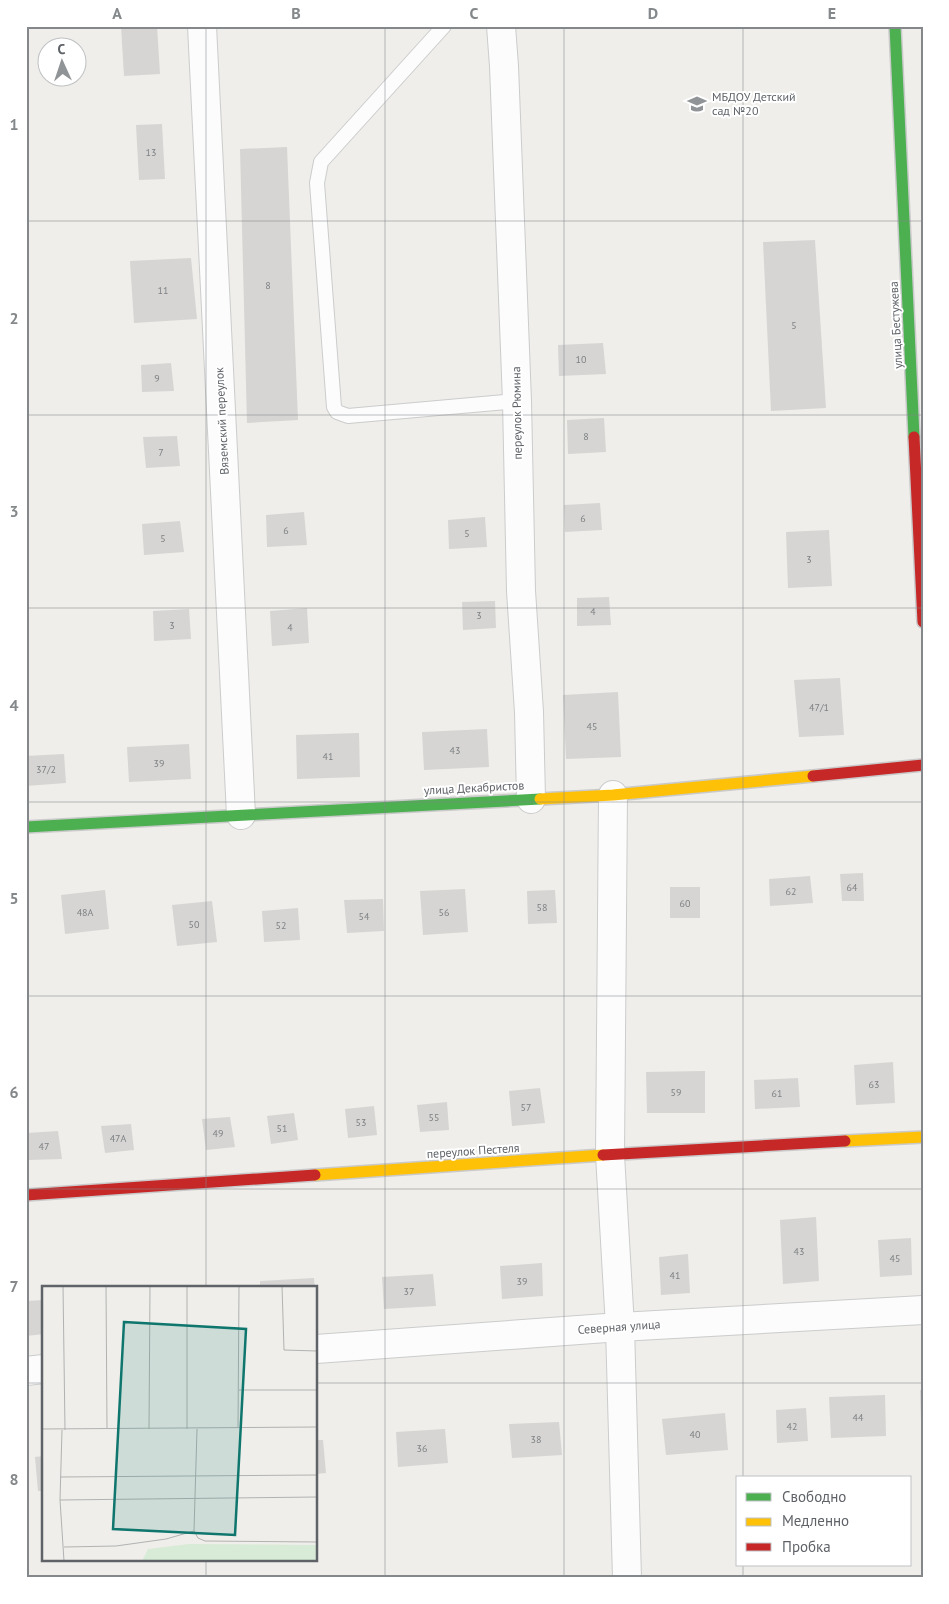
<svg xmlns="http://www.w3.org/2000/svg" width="949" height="1604" viewBox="0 0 949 1604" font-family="'PT Sans',sans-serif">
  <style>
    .building { fill: #d6d5d3 }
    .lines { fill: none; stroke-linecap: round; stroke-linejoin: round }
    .lane-casing { stroke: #cbcccc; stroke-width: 16 }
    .street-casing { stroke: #cbcccc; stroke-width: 30 }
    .fast-casing { stroke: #cacacb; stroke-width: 14 }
    .slow-casing { stroke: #cacacb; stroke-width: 14 }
    .jam-casing { stroke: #cacacb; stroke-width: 14 }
    .lane { stroke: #fdfcfc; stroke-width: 14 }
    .street { stroke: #fdfcfc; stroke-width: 28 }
    .fast { stroke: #4caf50; stroke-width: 11 }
    .slow { stroke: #ffc107; stroke-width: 11 }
    .jam { stroke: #c62828; stroke-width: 11 }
    .grid { fill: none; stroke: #84888a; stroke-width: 1; stroke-opacity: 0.55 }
    .labels { text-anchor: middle; stroke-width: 4; stroke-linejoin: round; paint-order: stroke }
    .number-label { font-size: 10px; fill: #7e8184 }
    .poi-label { font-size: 12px; fill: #5f6368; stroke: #fff; text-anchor: start }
    .street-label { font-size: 12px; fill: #5f6368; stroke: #fff }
    .inset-road { fill: none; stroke: #b1b2b2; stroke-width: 1 }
    .view { fill: #0f766e; fill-opacity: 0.15; stroke: #0f766e; stroke-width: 2.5 }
    .inset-edge { fill: none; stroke: #5f6368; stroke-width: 2.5 }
    .neatline { fill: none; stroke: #84888a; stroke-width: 2 }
    .grid-label { font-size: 16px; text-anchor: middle; font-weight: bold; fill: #84888a }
  </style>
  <rect width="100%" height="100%" fill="#efeeea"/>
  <!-- building -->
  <g class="building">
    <polygon points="121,26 157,26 160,74 124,76"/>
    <polygon points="162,124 165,179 139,180 136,125"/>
    <polygon points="287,147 298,420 247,423 240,149"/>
    <polygon points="815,240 826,408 771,411 763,242"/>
    <polygon points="191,258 197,319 134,323 130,261"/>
    <polygon points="603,343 606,374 559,376 558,345"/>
    <polygon points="171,363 174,391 142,392 141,365"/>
    <polygon points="604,418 606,452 568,454 567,420"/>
    <polygon points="177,436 180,466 146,468 143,437"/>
    <polygon points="600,503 602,530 565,532 564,505"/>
    <polygon points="304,512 307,545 267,547 266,515"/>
    <polygon points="485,517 487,547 449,549 448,520"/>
    <polygon points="180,521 184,552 144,555 142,524"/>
    <polygon points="829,530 832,586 788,588 786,532"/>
    <polygon points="609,597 611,625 577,626 577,598"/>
    <polygon points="495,601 496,628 463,630 462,602"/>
    <polygon points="307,608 309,643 272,646 270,611"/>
    <polygon points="189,609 191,639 154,641 153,611"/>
    <polygon points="840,678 844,735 799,737 794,680"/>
    <polygon points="618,692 621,757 566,759 563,695"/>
    <polygon points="487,729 489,767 424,770 422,732"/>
    <polygon points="359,733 360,777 297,779 296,735"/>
    <polygon points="189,744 191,779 129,782 127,747"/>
    <polygon points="64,754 66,783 26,786 26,756"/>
    <polygon points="863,873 864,901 842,901 840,874"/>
    <polygon points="810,876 813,903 770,906 769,879"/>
    <rect x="670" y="887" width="30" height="31"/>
    <polygon points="465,889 468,932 423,935 420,891"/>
    <polygon points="105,890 109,929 65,934 61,895"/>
    <polygon points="555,890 557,923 528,924 527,891"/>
    <polygon points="383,899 384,931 347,933 344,900"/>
    <polygon points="212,901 217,942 177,946 172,905"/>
    <polygon points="298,908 300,940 264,942 262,911"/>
    <polygon points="26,926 29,958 26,958"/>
    <polygon points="893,1062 895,1103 856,1105 854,1065"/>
    <polygon points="705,1071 705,1113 647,1113 646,1072"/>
    <polygon points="798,1078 800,1107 755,1109 754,1080"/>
    <polygon points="540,1088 545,1123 512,1126 509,1091"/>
    <polygon points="447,1102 449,1130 420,1132 417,1105"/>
    <polygon points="374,1106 377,1135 348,1138 345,1109"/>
    <polygon points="294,1113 298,1140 271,1144 267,1116"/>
    <polygon points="230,1117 235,1147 206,1150 202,1119"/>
    <polygon points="131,1124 134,1150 105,1153 101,1126"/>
    <polygon points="58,1131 62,1159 29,1160 27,1133"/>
    <polygon points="816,1217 819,1281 783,1284 780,1220"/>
    <polygon points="911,1238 912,1275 880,1277 878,1240"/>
    <polygon points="688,1254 690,1293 661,1295 659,1257"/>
    <polygon points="542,1263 543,1296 502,1299 500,1266"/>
    <polygon points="433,1274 436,1306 384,1309 382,1277"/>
    <polygon points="314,1278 315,1288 260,1288 260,1281"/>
    <polygon points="44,1300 44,1334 26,1336 26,1301"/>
    <polygon points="920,1390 923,1390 923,1421 921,1421"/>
    <polygon points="885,1395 886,1436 831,1438 829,1397"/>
    <polygon points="806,1408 808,1441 777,1443 776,1410"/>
    <polygon points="725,1413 728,1450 666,1455 662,1419"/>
    <polygon points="559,1422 562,1455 512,1458 509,1424"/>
    <polygon points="445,1429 448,1463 398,1467 396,1432"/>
    <polygon points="316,1440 323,1440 326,1473 316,1474"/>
    <polygon points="44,1456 44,1491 38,1491 35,1457"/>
  </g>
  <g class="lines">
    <!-- lane casing -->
    <g class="lane-casing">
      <polyline id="lane" points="444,26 321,162 317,183 334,407 337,412 348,416 517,401"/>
    </g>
    <!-- street casing -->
    <g class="street-casing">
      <g id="street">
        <polyline points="202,26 241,815"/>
        <polyline points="501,26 504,66 517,401 521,591 529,712 531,799"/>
        <polyline points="613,795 610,1155 620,1327 627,1578"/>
        <polyline points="316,1349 620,1327 923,1310"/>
        <polyline points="26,1371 44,1369"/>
      </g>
    </g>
    <!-- fast casing -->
    <g class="fast-casing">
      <g id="fast">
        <polyline points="895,26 914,437"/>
        <polyline points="26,827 540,799"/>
      </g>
    </g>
    <!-- slow casing -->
    <g class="slow-casing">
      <g id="slow">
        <polyline points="540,799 613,795 813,776"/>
        <polyline points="845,1141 923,1137"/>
        <polyline points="315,1175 603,1155"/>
      </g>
    </g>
    <!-- jam casing -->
    <g class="jam-casing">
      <g id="jam">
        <polyline points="914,437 923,622"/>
        <polyline points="813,776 923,765"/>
        <polyline points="603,1155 845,1141"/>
        <polyline points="26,1195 315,1175"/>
      </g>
    </g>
    <!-- lane -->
    <use href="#lane" class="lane"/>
    <!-- street -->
    <use href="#street" class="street"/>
    <!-- fast -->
    <use href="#fast" class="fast"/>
    <!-- slow -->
    <use href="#slow" class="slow"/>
    <!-- jam -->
    <use href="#jam" class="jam"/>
  </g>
  <!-- grid -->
  <path class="grid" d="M206,26v1262M385,26v1552M564,26v1552M743,26v1452M26,221h897M26,415h897M26,608h897M26,802h897M26,996h897M26,1189h897M26,1383h18M316,1383h607M206,1560v18M743,1565v13"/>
  <!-- icons -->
  <defs>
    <g id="school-bare" transform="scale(1.5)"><path d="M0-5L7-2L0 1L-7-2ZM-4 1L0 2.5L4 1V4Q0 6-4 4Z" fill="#919496" stroke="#fff" stroke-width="2.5" paint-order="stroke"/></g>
  </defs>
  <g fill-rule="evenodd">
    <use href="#school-bare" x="697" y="104"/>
  </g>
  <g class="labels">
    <!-- number labels -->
    <g class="number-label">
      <text x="151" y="156">13</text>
      <text x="268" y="289">8</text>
      <text x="163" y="294">11</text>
      <text x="794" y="329">5</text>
      <text x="581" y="363">10</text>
      <text x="157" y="382">9</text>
      <text x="586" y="440">8</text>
      <text x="161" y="456">7</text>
      <text x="583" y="522">6</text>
      <text x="286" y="534">6</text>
      <text x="467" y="537">5</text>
      <text x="163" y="542">5</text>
      <text x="809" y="563">3</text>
      <text x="593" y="615">4</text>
      <text x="479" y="619">3</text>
      <text x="172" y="629">3</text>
      <text x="290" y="631">4</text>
      <text x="819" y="711">47/1</text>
      <text x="592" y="730">45</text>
      <text x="455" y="754">43</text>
      <text x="328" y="760">41</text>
      <text x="159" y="767">39</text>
      <text x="46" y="773">37/2</text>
      <text x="852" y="891">64</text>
      <text x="791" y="895">62</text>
      <text x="685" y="907">60</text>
      <text x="542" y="911">58</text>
      <text x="85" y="916">48А</text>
      <text x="444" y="916">56</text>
      <text x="364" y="920">54</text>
      <text x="194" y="928">50</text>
      <text x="281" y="929">52</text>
      <text x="874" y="1088">63</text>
      <text x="676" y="1096">59</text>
      <text x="777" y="1097">61</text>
      <text x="526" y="1111">57</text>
      <text x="434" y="1121">55</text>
      <text x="361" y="1126">53</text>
      <text x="282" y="1132">51</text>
      <text x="218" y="1137">49</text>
      <text x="118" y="1142">47А</text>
      <text x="44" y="1150">47</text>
      <text x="799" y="1255">43</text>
      <text x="895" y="1262">45</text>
      <text x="675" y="1279">41</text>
      <text x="522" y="1285">39</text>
      <text x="409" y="1295">37</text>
      <text x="858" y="1421">44</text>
      <text x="792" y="1430">42</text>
      <text x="695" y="1438">40</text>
      <text x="536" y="1443">38</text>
      <text x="422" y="1452">36</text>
    </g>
    <!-- poi labels -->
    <g class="poi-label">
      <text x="712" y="101">МБДОУ Детский<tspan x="712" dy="14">сад №20</tspan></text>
    </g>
    <!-- street labels -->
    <g class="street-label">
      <text transform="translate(896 325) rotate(-93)" y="4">улица Бестужева</text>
      <text transform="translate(517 413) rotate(-91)" y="4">переулок Рюмина</text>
      <text transform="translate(222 421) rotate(-93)" y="4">Вяземский переулок</text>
      <text transform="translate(474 788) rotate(-3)" y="4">улица Декабристов</text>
      <text transform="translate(473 1151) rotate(-4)" y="4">переулок Пестеля</text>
      <text transform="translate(619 1327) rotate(-4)" y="4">Северная улица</text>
    </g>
  </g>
  <!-- overview -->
  <g transform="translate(42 1286)">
    <rect width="275" height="275" fill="#efeeea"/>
    <path d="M147,258l128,1v16h-175l6,-12z" fill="#d8ebd6"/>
    <path class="inset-road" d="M21,0l2,144M64,0l1,143M240,0l2,64 33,1M197,104h78M196,141l1,-141M0,143l275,-2M107,143l1,-143M145,143v-143M155,143l-3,102 4,7 7,3 112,1M20,144l-2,70 4,61M18,191l257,-2M18,214l257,-3M22,261l52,-1 50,-7 28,-8"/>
    <path class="view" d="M82,36l122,7 -11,206 -122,-6z"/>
    <rect width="275" height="275" class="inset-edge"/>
  </g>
  <!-- border -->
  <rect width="949" height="1604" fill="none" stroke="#ffffff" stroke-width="55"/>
  <!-- legend -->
  <rect x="736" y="1476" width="175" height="90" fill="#ffffff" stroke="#bfc1c3"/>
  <rect x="746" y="1493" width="25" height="8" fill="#4caf50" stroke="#bfc1c3"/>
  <text x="782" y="1502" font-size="15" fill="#5f6368">Свободно</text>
  <rect x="746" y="1518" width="25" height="8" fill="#ffc107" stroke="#bfc1c3"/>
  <text x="782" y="1526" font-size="15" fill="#5f6368">Медленно</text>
  <rect x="746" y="1543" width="25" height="8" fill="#c62828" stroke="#bfc1c3"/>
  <text x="782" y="1552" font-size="15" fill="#5f6368">Пробка</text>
  <!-- north arrow -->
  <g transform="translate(62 62) rotate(357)"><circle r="24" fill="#ffffff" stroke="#bfc1c3"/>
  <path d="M0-4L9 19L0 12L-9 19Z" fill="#919496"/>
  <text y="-8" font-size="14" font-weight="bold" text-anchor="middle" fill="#5f6368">С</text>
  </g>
  <rect x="28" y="28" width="894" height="1548" class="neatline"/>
  <g class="grid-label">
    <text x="117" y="19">A</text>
    <text x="296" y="19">B</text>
    <text x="474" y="19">C</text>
    <text x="653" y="19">D</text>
    <text x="832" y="19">E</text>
    <text x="14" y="130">1</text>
    <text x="14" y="324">2</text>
    <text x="14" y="517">3</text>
    <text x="14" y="711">4</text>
    <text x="14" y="904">5</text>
    <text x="14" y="1098">6</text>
    <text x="14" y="1292">7</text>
    <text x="14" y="1485">8</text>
  </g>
</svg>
